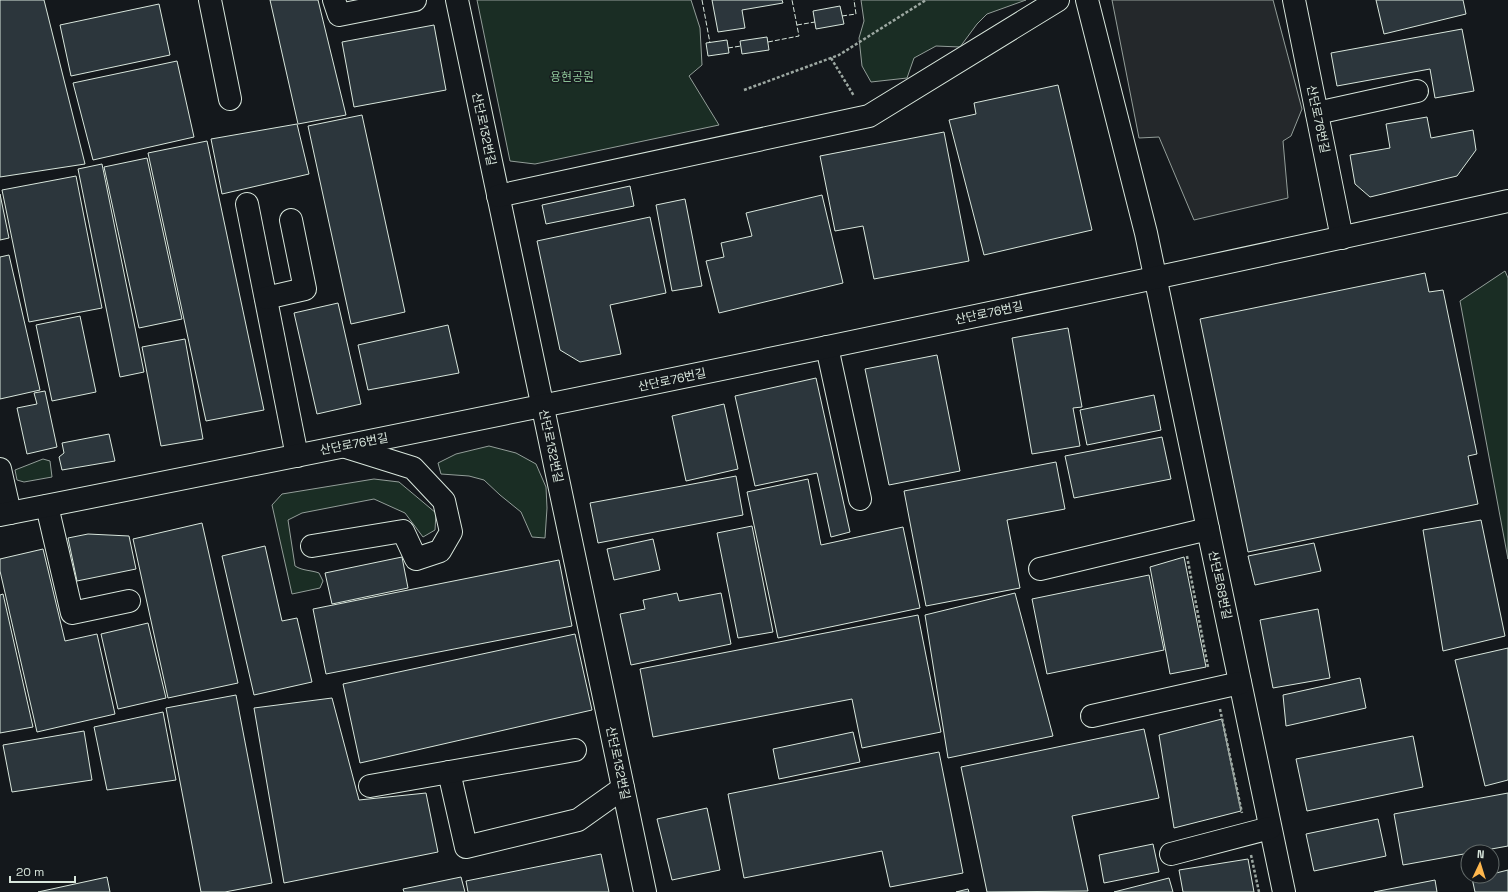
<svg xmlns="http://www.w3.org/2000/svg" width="1508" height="892" viewBox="0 0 1508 892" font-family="'Space Grotesk','Noto Sans KR',sans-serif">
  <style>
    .green { fill: #1a2d24; stroke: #939e99 }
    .parking { fill: #24282b; stroke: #939e99 }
    .building { fill: #2c363c; stroke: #d8e6dc }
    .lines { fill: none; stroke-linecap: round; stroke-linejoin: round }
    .minor-casing { stroke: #d8e6dc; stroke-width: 24 }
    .path { stroke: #9da8a2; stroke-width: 2.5; stroke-dasharray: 3 2; stroke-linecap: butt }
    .minor { stroke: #14181c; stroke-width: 22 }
    .fence { stroke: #d8e6dc; stroke-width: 1; stroke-dasharray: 5 2; stroke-linecap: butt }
    .labels { text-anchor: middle; stroke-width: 3; stroke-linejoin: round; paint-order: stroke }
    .park-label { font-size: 12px; fill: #8ac095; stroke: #14181c }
    .street-label { font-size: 12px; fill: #d8e6dc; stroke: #14181c }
  </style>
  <rect width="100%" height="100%" fill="#14181c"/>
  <!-- green -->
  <g class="green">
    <polygon points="477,0 691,0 700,28 702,65 689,76 719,125 535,164 510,161"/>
    <polygon points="861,0 1026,0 987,14 977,24 960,47 936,46 914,58 907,78 871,82 862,66 859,38 864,21"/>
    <polygon points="1505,271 1508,278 1508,559 1460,301"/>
    <polygon points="489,446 516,453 536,464 546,487 547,508 545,538 532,537 521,512 500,495 484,480 469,476 441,474 438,463 456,454"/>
    <polygon points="43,459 50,461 52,477 24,482 17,480 15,470"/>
    <path d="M374,479l25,3 37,31 -1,17 -12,7 -18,-24 -31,-14 -72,14 -14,7 7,46c8,5 16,4 24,7l4,8 -3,7 -28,6 -20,-89 10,-11z"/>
  </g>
  <!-- parking -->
  <polygon class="parking" points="1112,0 1273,0 1302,109 1291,136 1283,141 1288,198 1194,220 1159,137 1139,138"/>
  <!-- building -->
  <g class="building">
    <polygon points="0,0 44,0 85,164 0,177"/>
    <polygon points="270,0 318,0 346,115 298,124"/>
    <polygon points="712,0 782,0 783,3 742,10 745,28 718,32"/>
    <polygon points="1376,0 1463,0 1466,14 1384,34"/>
    <polygon points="159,4 170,55 71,76 60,25"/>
    <polygon points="840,6 844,24 816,29 813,11"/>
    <polygon points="434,25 446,90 354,107 342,42"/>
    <polygon points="1462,29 1474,91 1435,98 1430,69 1337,86 1331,53"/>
    <polygon points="767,37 769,50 742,54 740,41"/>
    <polygon points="727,40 729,53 708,56 706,43"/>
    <polygon points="177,61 194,137 93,160 73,83"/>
    <polygon points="1058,85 1092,230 984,255 949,120 976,114 974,103"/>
    <polygon points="362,115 405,312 351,324 308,126"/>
    <polygon points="1427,117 1431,138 1473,130 1476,150 1457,176 1370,197 1355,184 1350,155 1390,148 1386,124"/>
    <polygon points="297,124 309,174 222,194 211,139"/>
    <polygon points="944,132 969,261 874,279 863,226 835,231 820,156"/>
    <polygon points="207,141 264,410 206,421 148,153"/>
    <polygon points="147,158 182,319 139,328 104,167"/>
    <polygon points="102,164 144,372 120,377 78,169"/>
    <polygon points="76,176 102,308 29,322 2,190"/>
    <polygon points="630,186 634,206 546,224 542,205"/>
    <polygon points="0,194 9,238 0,240"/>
    <polygon points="822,195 843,283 719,313 706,261 724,257 721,243 752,236 746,213"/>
    <polygon points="685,199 702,286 672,291 656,205"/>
    <polygon points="650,217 666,293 610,305 621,354 580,362 560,350 537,241"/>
    <polygon points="9,255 40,390 0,399 0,257"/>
    <polygon points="1425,273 1429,292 1443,290 1477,454 1468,456 1478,504 1248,552 1200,319"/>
    <polygon points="338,303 361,404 317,414 294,313"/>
    <polygon points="80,316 96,392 52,401 36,325"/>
    <polygon points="448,325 459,373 368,390 358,345"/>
    <polygon points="1068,328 1082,407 1073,408 1080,446 1032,454 1012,338"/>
    <polygon points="185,339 203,439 161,446 142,347"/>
    <polygon points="937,355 960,471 889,485 865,369"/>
    <polygon points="816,378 850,532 831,537 817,473 755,486 735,396"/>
    <polygon points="45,391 57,447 27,454 17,408 37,404 34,393"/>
    <polygon points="1154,395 1161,430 1087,445 1080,410"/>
    <polygon points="724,404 738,469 686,481 672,416"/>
    <polygon points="109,434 115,461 62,470 59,457 64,453 62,443"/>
    <polygon points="1162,437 1171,479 1074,498 1065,456"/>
    <polygon points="1056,462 1065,509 1007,520 1020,588 926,606 904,491"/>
    <polygon points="736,476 743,515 598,543 590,503"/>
    <polygon points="808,479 821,545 903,527 920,608 778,638 747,492"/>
    <polygon points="1481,520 1505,636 1443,651 1423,530"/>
    <polygon points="202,523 238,683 168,698 133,539"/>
    <polygon points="752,526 773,632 738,638 717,533"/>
    <polygon points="88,534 129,536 136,569 77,581 68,538"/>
    <polygon points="653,539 660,570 614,580 607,549"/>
    <polygon points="1314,543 1321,571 1255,585 1248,556"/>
    <polygon points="265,546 282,621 297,618 312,682 254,695 222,556"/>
    <polygon points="43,549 65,641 97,634 115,714 37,732 0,571 0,559"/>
    <polygon points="402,557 408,588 332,604 325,573"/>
    <polygon points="1184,557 1206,667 1170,674 1150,567"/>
    <polygon points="559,560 572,626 326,674 313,609"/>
    <polygon points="1149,575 1164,650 1047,674 1032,599"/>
    <polygon points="677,593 679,601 721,593 731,644 631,665 620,614 645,609 643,600"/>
    <polygon points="1015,593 1053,736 948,758 925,615"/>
    <polygon points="3,594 33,727 0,733 0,595"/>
    <polygon points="1318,609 1330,678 1273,688 1260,620"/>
    <polygon points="918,615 941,732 862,748 852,699 653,737 640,669"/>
    <polygon points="148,623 166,698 118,709 101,634"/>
    <polygon points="575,634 592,710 360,763 343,684"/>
    <polygon points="1508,648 1508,780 1485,786 1455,660"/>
    <polygon points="1360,678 1366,708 1286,726 1283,695"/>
    <polygon points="236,695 272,883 225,892 201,892 166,708"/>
    <polygon points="332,698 359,800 426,793 438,852 284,883 254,708"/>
    <polygon points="163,712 176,780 107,790 94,727"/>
    <polygon points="1222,719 1241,811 1174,828 1159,735"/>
    <polygon points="1144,729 1159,798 1072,816 1088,891 987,892 961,767"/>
    <polygon points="84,731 92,780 12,792 3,745"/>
    <polygon points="853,732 860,762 779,779 773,749"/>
    <polygon points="1413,736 1423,787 1307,811 1296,759"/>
    <polygon points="939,752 963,873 890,887 882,851 744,878 728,794"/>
    <polygon points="1508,793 1508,846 1403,865 1394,814"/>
    <polygon points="707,808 720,870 672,880 657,819"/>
    <polygon points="1378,819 1386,856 1314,871 1306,834"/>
    <polygon points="1153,844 1159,872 1104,883 1099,855"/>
    <polygon points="601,854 609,892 468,892 466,881"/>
    <polygon points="1248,859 1254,892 1183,892 1179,870"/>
    <polygon points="1508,870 1508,892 1475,892 1472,878 1492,876 1492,874"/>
    <polygon points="107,877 110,892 38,892"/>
    <polygon points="461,877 465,892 404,892 403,889"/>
    <polygon points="1169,878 1173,892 1114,892"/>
    <polygon points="1435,880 1437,892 1374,892"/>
    <polygon points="968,889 969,892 956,892"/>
  </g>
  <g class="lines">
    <!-- minor casing -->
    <g class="minor-casing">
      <g id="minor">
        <polyline points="210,0 230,99"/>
        <polyline points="334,0 339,15 415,0"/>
        <polyline points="457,0 645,892"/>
        <polyline points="1087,0 1146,233 1284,892"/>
        <polyline points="1294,0 1342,238"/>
        <polyline points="1317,113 1417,91"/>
        <polyline points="498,196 869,116 1058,0"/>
        <polyline points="247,204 297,456"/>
        <polyline points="266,298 305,289 291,220"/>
        <polyline points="827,347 860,499"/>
        <polyline points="0,469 10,513"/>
        <polyline points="47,506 72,613 129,601"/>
        <path d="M0,515c504,-100 1007,-203 1508,-314"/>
        <polyline points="312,546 403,531 416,559 440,551 451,532 444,501 413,468 346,447"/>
        <polyline points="1040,569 1208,529"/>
        <polyline points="1092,716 1240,683"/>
        <polyline points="449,772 466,847 578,820 623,788"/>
        <polyline points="370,786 575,750"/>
        <polyline points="1171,854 1270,828"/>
      </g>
    </g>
    <!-- path -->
    <g class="path">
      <polyline points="831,58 854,96"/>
      <polyline points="744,90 839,55 926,0"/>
      <polyline points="1187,556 1208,667"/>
      <polyline points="1220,709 1242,813"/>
      <polyline points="1251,855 1259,892"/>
    </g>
    <!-- minor -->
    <use href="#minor" class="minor"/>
    <!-- fence -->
    <g class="fence">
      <polyline points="702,0 710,43"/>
      <polyline points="842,16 856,14 854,0"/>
      <polyline points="797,25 815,22"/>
      <polyline points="768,42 799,36 792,0"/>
      <polyline points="728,48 741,46"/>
    </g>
  </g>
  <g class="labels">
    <!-- park labels -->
    <g class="park-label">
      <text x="572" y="81">용현공원</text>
    </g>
    <!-- street labels -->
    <g class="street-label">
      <text transform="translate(1318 119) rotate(78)" y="4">산단로76번길</text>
      <text transform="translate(484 129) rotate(78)" y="4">산단로132번길</text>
      <text transform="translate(989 313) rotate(-12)" y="4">산단로76번길</text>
      <text transform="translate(672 380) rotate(-12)" y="4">산단로76번길</text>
      <text transform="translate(354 444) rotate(-11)" y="4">산단로76번길</text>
      <text transform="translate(551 446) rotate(78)" y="4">산단로132번길</text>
      <text transform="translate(1220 585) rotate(78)" y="4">산단로68번길</text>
      <text transform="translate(618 763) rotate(78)" y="4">산단로132번길</text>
    </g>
  </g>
  <!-- north arrow -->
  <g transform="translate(1480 864) rotate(4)"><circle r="19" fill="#14181c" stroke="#626a69"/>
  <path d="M0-3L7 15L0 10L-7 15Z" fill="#ffb74d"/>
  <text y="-6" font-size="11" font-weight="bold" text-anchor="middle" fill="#d8e6dc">N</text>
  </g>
  <!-- scale -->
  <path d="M10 876v6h65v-6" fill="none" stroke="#d8e6dc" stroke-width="2"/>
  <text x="16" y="876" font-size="12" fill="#d8e6dc" stroke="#14181c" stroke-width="3" paint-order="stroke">20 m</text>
</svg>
